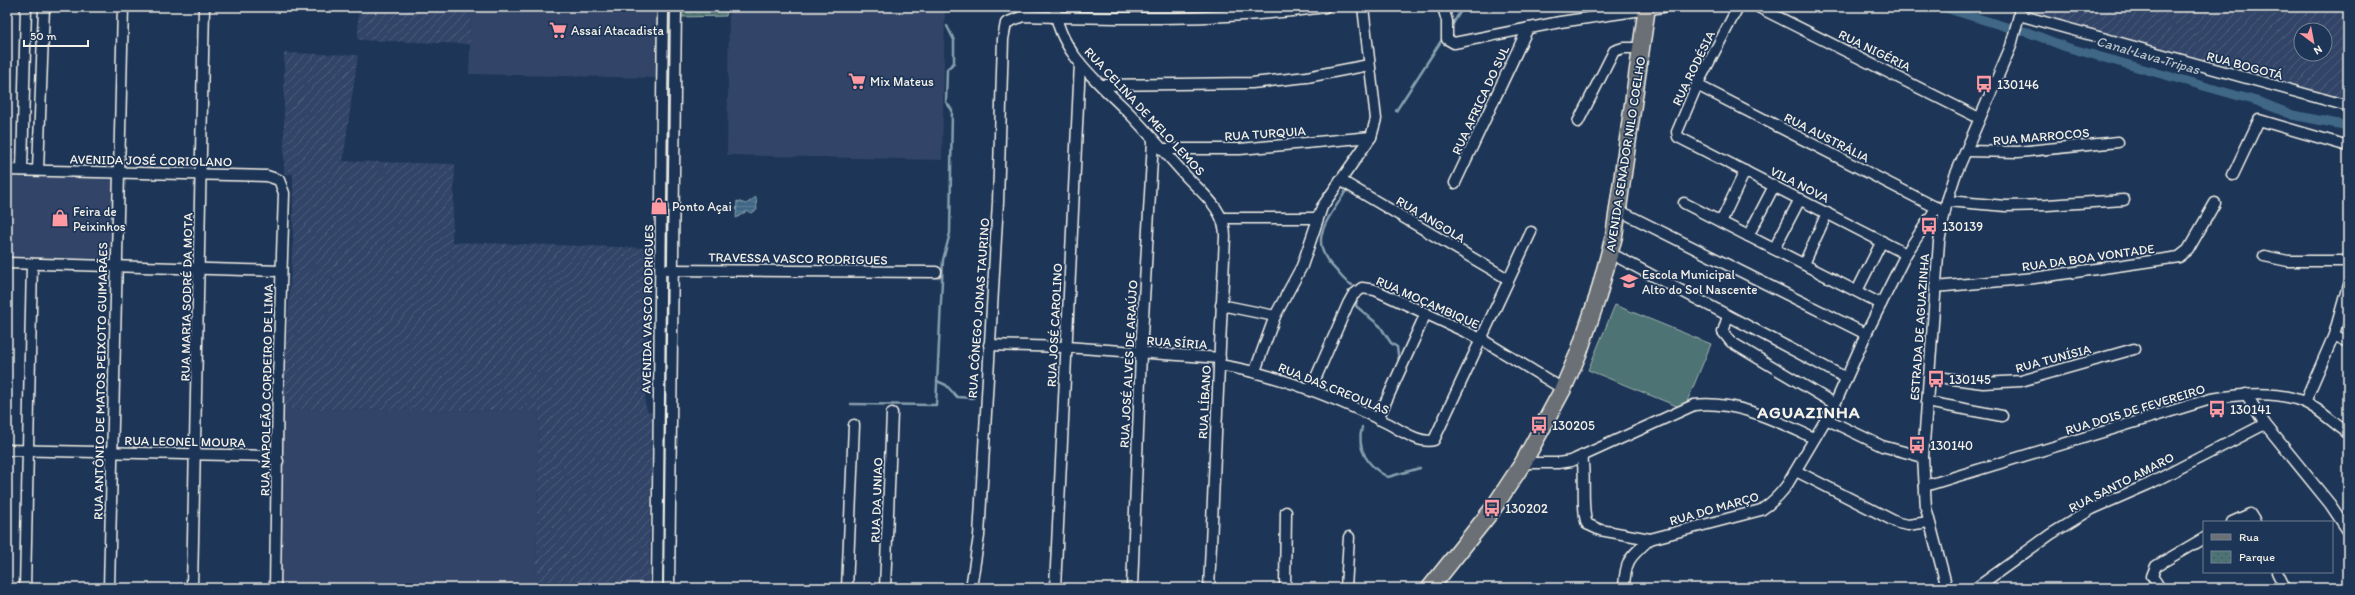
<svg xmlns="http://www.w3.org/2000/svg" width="2355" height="595" viewBox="0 0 2355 595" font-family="Itim,sans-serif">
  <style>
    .built { fill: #304568 }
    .industrial { fill: url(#industrial-furrows); fill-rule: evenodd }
    .green { fill: #4d7375; stroke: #a0b2ae }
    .park { fill: url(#park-dots); stroke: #a0b2ae }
    .water { fill: url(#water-rules); stroke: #879fad }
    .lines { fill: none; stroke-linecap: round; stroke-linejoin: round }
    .stream { stroke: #879fad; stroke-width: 2.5 }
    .canal { stroke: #3f6886; stroke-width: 9 }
    .street-casing { stroke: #f4f1e8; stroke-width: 13 }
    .primary-casing { stroke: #f4f1e8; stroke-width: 19 }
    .street { stroke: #1d3557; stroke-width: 10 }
    .primary { stroke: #6a7074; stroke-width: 16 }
    .labels { text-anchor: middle; stroke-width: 3.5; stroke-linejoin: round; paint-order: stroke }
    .poi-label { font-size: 13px; fill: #f4f1e8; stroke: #1d3557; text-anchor: start }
    .street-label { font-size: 13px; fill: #f4f1e8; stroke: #1d3557 }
    .water-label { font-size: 14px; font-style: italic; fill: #b5c1c6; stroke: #1d3557 }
    .district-label { font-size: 17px; font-weight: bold; letter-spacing: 1px; fill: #f4f1e8; stroke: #1d3557 }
  </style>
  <defs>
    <pattern id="industrial-furrows" width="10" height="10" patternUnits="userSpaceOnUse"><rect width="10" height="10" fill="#304568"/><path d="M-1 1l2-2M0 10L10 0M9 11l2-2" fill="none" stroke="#4f607e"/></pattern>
    <pattern id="park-dots" width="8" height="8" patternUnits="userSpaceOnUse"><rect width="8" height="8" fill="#4d7375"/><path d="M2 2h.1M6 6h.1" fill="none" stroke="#4b5b5b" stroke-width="1.8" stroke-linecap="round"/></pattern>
    <pattern id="water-rules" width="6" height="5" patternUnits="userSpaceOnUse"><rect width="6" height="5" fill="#3f6886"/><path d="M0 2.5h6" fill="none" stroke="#5b7e97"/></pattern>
  </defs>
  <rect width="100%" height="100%" fill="#1d3557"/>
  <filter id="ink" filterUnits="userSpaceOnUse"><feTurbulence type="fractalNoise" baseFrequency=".025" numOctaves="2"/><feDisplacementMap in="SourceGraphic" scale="8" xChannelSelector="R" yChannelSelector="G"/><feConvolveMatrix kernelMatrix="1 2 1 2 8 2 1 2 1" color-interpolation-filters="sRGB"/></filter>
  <g filter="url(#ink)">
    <!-- built -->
    <g class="built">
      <polygon points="471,7 660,7 658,78 469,74"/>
      <polygon points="729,7 945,7 942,160 727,155"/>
      <polygon points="7,175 114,177 112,262 7,260"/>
      <polygon points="282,409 539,411 536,588 280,588"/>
    </g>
    <!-- industrial -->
    <g class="industrial">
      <polygon points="358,7 471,7 470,44 358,40"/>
      <path d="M2025,7h323v95l-322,-84zM2301,30h24v24h-24z"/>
      <polygon points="284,53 358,55 343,161 455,164 452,242 652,248 645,404 648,412 652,412 649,588 536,588 539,411 282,409 293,238 293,174 284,174"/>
    </g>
    <!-- green -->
    <polygon class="green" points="1615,305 1711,344 1684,409 1588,370"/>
    <!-- park -->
    <g class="park">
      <polygon points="666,7 671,7 669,264 663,264"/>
      <polygon points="681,7 727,7 726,16 681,17"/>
      <polygon points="663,284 670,284 668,465 661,465"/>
      <polygon points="662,471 668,471 666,576 660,576"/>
    </g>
    <!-- water -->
    <polygon class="water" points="756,197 757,210 751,213 747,211 736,218 737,201 746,204"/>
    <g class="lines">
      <!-- stream -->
      <g class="stream">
        <polyline points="1451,27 1463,7"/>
        <polyline points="1396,111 1443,38"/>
        <path d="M1347,189c-16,28 -42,50 -13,79 7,7 9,13 18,17"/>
        <polyline points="1357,296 1356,306 1380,326 1391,343 1397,347 1399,362"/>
        <polyline points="937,381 946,385 957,397 973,398"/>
        <polyline points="851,404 936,405 943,260 950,233 952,110 946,102 947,69 954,63 954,40 947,26"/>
        <polyline points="1371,412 1385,394"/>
        <path d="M1362,427c-6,22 6,40 26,50l32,-9"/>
      </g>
      <!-- canal -->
      <polyline class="canal" points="1942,7 2013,29 2027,32 2066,47 2260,102 2293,115 2348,126"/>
      <!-- street casing -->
      <g class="street-casing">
        <g id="street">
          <path d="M1055,7c3,46 48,79 77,109 19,20 37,41 55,61 17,18 38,33 38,59l-16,352"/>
          <polyline points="1443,7 1447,21 1447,39 1454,43 1560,22 1663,7"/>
          <polyline points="1738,7 1697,85 1677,132 1678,137 1906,254"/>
          <polyline points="1758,7 1979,118"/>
          <polyline points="2019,15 2348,106"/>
          <polyline points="1102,85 1252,83 1307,77 1369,65"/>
          <polyline points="1697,85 1941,210"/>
          <polyline points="1578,122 1614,51 1623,48 1641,48"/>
          <polyline points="1161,149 1240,149 1371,137"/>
          <polyline points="1966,151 2018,152 2118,142"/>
          <polyline points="7,170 267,176 279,180 284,193 278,381 275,588"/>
          <polyline points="22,170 26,7"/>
          <polyline points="38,170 44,7"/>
          <polyline points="2233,175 2259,120 2348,146"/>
          <polyline points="1340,180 1508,279"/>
          <polyline points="1455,183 1528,28"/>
          <polyline points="1947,201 2006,206 2047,205 2124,200"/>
          <polyline points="1684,203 1881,304"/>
          <polyline points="1618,210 1866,334"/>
          <polyline points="1223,218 1317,218"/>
          <polyline points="1721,222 1745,171"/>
          <polyline points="1748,236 1774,186"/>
          <polyline points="1774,249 1800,199"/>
          <polyline points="1610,253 1846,378"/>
          <polyline points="2264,256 2288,261 2348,261"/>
          <polyline points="7,263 281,271"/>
          <polyline points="1804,264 1827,213"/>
          <polyline points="668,270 936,272"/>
          <polyline points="1935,287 2034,278 2179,257 2188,250 2215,203"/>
          <polyline points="1857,291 1882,241"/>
          <polyline points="1221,305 1275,316"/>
          <polyline points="1728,316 1723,332 1731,342 1835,404"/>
          <polyline points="2334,335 2348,342"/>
          <polyline points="989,345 1066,347 1220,358"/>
          <path d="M1219,365c58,9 117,33 170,59 13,7 31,20 45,16l97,-208"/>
          <polyline points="1255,371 1275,316 1302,266 1322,207 1371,137 1376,119 1363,7"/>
          <polyline points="1930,376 1983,383 2021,381 2134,349"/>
          <polyline points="1310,391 1348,304 1353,295 1362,288 1375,290 1481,339 1563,389"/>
          <polyline points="2246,394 2265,424 2330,504 2348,531"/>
          <polyline points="1927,402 2002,416"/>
          <polyline points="2305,402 2334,335 2348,285"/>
          <polyline points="1378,419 1426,313"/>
          <polyline points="1826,419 1882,446 1923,457"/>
          <polyline points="7,450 267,456 278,461"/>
          <path d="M1582,456c4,19 -1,53 5,68l13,6 50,9 111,-29c11,-7 18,-14 26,-25l48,-81 31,-70 40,-80 31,-47"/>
          <path d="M1523,463h35l13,-2 123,-56c42,-5 82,16 120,33"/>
          <polyline points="1796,471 1898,523 1908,525 1929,522"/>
          <path d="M1925,486l286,-87c30,-5 67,-9 95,4 15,7 28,21 42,30"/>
          <polyline points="2232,522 2250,514 2255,522"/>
          <polyline points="2277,572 2285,588"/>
          <polyline points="25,588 32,264"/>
          <polyline points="109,588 123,7"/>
          <polyline points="192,588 204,7"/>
          <polyline points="657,588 663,7"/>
          <polyline points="669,588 676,7"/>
          <polyline points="847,588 854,425"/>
          <polyline points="885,588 892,413"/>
          <path d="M971,588l8,-52 19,-334 5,-163 3,-16 17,-7c101,3 202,5 302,-9"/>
          <polyline points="1055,588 1080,63"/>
          <polyline points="1132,588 1141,353 1153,141"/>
          <polyline points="1285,588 1286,512"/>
          <polyline points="1346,588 1349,537"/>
          <path d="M1624,588c1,-28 6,-31 26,-49"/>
          <polyline points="1947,588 1926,508 1923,457 1939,242 1947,201 1955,176 2011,46 2019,15 2019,7"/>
          <polyline points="1976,588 2051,534 2092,509 2149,484 2265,424"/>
          <polyline points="2160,588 2152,576 2156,566 2204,538"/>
        </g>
      </g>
      <!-- primary casing -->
      <g class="primary-casing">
        <polyline id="primary" points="1430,588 1492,510 1523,463 1563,389 1579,352 1598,296 1614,236 1647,7"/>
      </g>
      <!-- street -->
      <use href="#street" class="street"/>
      <!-- primary -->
      <use href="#primary" class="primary"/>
    </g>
  </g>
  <!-- icons -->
  <defs>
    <g id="supermarket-bare" transform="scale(1.38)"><path d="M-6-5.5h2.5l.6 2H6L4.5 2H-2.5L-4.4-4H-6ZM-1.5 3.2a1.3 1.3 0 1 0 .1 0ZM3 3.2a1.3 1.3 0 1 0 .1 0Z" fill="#ff9aa2" stroke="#1d3557" stroke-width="2.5" paint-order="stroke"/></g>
    <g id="bus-bare" transform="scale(1.38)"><path d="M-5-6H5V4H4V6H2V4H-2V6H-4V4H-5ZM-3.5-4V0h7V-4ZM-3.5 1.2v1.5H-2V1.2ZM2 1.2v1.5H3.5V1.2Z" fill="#ff9aa2" stroke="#1d3557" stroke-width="2.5" paint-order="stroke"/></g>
    <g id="shop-bare" transform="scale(1.38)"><path d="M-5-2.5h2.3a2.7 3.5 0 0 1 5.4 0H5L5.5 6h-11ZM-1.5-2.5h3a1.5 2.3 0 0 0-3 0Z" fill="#ff9aa2" stroke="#1d3557" stroke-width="2.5" paint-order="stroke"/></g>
    <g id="school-bare" transform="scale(1.38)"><path d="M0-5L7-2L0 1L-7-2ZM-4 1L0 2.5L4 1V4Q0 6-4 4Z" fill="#ff9aa2" stroke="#1d3557" stroke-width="2.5" paint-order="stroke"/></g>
  </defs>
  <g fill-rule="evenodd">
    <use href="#supermarket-bare" x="558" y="30"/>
    <use href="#supermarket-bare" x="857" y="81"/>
    <use href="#bus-bare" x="1984" y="84"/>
    <use href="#shop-bare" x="659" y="206"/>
    <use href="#shop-bare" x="60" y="218"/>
    <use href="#bus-bare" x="1929" y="226"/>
    <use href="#school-bare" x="1629" y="281"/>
    <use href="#bus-bare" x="1936" y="379"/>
    <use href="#bus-bare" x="2217" y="409"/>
    <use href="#bus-bare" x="1539" y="425"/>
    <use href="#bus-bare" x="1917" y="445"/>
    <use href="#bus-bare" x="1492" y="508"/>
  </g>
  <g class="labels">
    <!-- poi labels -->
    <g class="poi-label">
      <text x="571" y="35">Assaí Atacadista</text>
      <text x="870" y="86">Mix Mateus</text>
      <text x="1997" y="89">130146</text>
      <text x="672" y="211">Ponto Açai</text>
      <text x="73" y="216">Feira de<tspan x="73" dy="15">Peixinhos</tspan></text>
      <text x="1942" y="231">130139</text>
      <text x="1642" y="279">Escola Municipal<tspan x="1642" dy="15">Alto do Sol Nascente</tspan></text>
      <text x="1949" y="384">130145</text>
      <text x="2230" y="414">130141</text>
      <text x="1552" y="430">130205</text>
      <text x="1930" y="450">130140</text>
      <text x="1505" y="513">130202</text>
    </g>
    <!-- street labels -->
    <g class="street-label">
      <text transform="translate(1875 50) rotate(26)" y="5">RUA NIGÉRIA</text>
      <text transform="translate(2245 65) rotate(15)" y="5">RUA BOGOTÁ</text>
      <text transform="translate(1693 68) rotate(-64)" y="5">RUA RODÉSIA</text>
      <text transform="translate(1480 100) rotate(-65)" y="5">RUA AFRICA DO SUL</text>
      <text transform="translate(1145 111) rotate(47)" y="5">RUA CELINA DE MELO LEMOS</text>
      <text transform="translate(1265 133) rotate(-4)" y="5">RUA TURQUIA</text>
      <text transform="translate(2041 136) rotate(-5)" y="5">RUA MARROCOS</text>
      <text transform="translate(1827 137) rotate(27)" y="5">RUA AUSTRÁLIA</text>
      <text transform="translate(1625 154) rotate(-81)" y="5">AVENIDA SENADOR NILO COELHO</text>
      <text transform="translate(151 160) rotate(1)" y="5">AVENIDA JOSÉ CORIOLANO</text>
      <text transform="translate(1800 184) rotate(27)" y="5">VILA NOVA</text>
      <text transform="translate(1431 219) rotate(31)" y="5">RUA ANGOLA</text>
      <text transform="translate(2088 257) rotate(-8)" y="5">RUA DA BOA VONTADE</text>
      <text transform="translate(798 258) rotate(1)" y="5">TRAVESSA VASCO RODRIGUES</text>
      <text transform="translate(186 297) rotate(-89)" y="5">RUA MARIA SODRÉ DA MOTA</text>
      <text transform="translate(1428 302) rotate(24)" y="5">RUA MOÇAMBIQUE</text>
      <text transform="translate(978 308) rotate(-86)" y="5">RUA CÔNEGO JONAS TAURINO</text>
      <text transform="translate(647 309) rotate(-89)" y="5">AVENIDA VASCO RODRIGUES</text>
      <text transform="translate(1054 325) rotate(-87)" y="5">RUA JOSÉ CAROLINO</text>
      <text transform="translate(1919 327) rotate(-86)" y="5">ESTRADA DE AGUAZINHA</text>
      <text transform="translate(1177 342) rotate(4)" y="5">RUA SÍRIA</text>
      <text transform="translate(2053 358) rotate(-15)" y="5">RUA TUNÍSIA</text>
      <text transform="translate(1128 364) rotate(-87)" y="5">RUA JOSÉ ALVES DE ARAÚJO</text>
      <text transform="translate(100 381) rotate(-89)" y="5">RUA ANTÔNIO DE MATOS PEIXOTO GUIMARÃES</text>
      <text transform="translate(1334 388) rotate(22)" y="5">RUA DAS CREOULAS</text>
      <text transform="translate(266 390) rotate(-89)" y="5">RUA NAPOLEÃO CORDEIRO DE LIMA</text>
      <text transform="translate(1204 402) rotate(-87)" y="5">RUA LÍBANO</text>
      <text transform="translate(2135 409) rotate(-17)" y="5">RUA DOIS DE FEVEREIRO</text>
      <text transform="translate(185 441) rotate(1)" y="5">RUA LEONEL MOURA</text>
      <text transform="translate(2121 482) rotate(-27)" y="5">RUA SANTO AMARO</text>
      <text transform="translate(876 500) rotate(-88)" y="5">RUA DA UNIAO</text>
      <text transform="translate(1714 508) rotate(-16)" y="5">RUA DO MARÇO</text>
    </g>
    <!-- water labels -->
    <g class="water-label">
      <text transform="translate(2148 55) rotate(16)" y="5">Canal Lava Tripas</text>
    </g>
    <!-- district labels -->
    <g class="district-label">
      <text x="1809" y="418">AGUAZINHA</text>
    </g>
  </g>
  <!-- margin -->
  <rect width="2355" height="595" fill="none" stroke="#1d3557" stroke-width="24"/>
  <rect x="12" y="12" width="2331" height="571" fill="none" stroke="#f4f1e8" stroke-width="1.5" filter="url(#ink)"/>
  <!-- legend -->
  <rect x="2203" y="521" width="130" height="52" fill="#1d3557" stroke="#738091"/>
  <rect x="2211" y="534" width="20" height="6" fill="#6a7074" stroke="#738091"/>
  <text x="2239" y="541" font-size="12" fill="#f4f1e8">Rua</text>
  <rect x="2211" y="551" width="20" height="12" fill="url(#park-dots)" stroke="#738091"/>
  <text x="2239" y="561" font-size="12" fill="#f4f1e8">Parque</text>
  <!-- north arrow -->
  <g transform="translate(2313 42) rotate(148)"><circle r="19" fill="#1d3557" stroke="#738091"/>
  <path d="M0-3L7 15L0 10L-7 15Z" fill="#ff9aa2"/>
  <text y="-6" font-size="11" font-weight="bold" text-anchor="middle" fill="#f4f1e8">N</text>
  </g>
  <!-- scale -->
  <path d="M24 40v6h64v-6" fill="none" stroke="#f4f1e8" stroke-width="2"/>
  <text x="30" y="40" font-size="12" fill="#f4f1e8" stroke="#1d3557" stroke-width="3" paint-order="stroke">50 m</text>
</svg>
